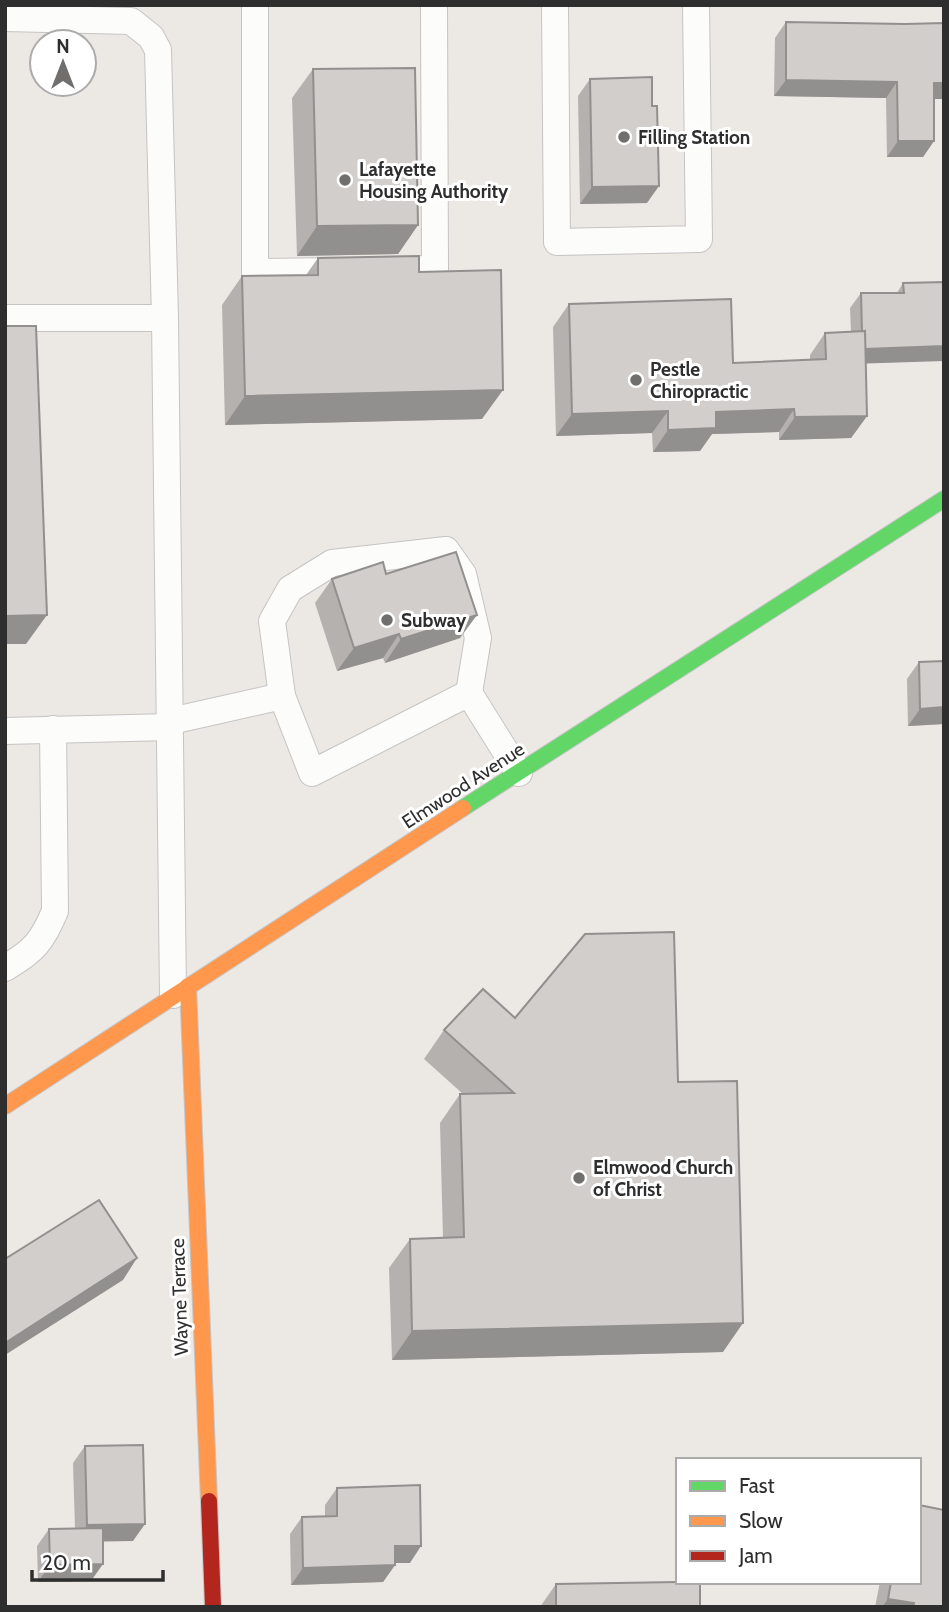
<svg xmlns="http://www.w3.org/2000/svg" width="949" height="1612" viewBox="0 0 949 1612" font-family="Cabin,sans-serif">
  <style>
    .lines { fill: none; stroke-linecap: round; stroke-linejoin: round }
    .lane-casing { stroke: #c5c4c5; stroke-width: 28 }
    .fast-casing { stroke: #c5c4c5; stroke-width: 18 }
    .slow-casing { stroke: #c5c4c5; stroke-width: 18 }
    .jam-casing { stroke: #c5c4c5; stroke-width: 18 }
    .lane { stroke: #fcfcfb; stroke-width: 26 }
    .fast { stroke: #63d668; stroke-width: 16 }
    .slow { stroke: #ff974d; stroke-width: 16 }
    .jam { stroke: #b3261e; stroke-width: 16 }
    .wall { fill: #b4b1af }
    .shaded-wall { fill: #92908e }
    .building { fill: #d1cecb; stroke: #92908e; stroke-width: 2 }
    .poi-dot { fill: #706f6e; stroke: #fff; stroke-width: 2.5 }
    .labels { text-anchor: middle; stroke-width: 6; stroke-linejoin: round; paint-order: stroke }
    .poi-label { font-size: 19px; font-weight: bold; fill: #2e2e2e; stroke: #fff; text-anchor: start }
    .street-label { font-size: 19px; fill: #2e2e2e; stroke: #fff }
  </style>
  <rect width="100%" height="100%" fill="#ece8e4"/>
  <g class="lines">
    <!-- lane casing -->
    <g class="lane-casing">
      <g id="lane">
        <polyline points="255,5 255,272 344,271"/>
        <polyline points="555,5 557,242 699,239 696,5"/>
        <polyline points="5,18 131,21 151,37 158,50 165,318 173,995"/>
        <polyline points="383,270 435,269 434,5"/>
        <polyline points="5,318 165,318"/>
        <polyline points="282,696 272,621 290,589 332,563 446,550 463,574 478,638 469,693"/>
        <polyline points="171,721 282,696 312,773 469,693 519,773"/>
        <polyline points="5,731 171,727"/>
        <path d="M5,968c29,-17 37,-26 50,-57l-2,-182"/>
      </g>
    </g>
    <!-- fast casing -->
    <g class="fast-casing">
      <polyline id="fast" points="463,808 944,499"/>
    </g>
    <!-- slow casing -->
    <g class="slow-casing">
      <g id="slow">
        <polyline points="188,986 209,1501"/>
        <polyline points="5,1106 463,808"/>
      </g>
    </g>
    <!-- jam casing -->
    <g class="jam-casing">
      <polyline id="jam" points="209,1501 213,1607"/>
    </g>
    <!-- lane -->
    <use href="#lane" class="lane"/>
    <!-- fast -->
    <use href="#fast" class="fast"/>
    <!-- slow -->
    <use href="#slow" class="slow"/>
    <!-- jam -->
    <use href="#jam" class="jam"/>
  </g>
  <!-- wall -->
  <g class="wall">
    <polygon points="786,22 905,24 944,23 944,99 934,99 934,141 923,157 887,157 886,98 774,96 775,38"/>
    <polygon points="313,69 418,225 398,254 297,256 292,98"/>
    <polygon points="590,79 647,203 580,204 578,96"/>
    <polygon points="318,258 419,272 482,419 225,425 222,305 242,276 306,275"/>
    <polygon points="944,282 866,364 867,416 851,438 779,440 779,432 712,434 700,451 653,452 652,433 556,436 553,327 569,304 733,363 810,360 810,355 825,333 851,332 850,308 861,293 897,293 903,283"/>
    <polygon points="386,574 460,638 385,663 383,658 337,671 315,603 332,579"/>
    <polygon points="919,662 944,724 908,726 907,679"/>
    <polygon points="515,1018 678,1082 723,1352 392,1360 389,1268 410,1239 443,1238 440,1123 460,1094 463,1094 424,1059 444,1030"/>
    <polygon points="85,1446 133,1541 103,1541 91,1581 38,1582 37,1546 49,1529 75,1528 73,1463"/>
    <polygon points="337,1488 410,1563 395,1563 395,1565 383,1582 291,1585 290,1534 302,1517 325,1516 325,1505"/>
    <polygon points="880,1582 919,1582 944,1607 875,1607"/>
    <polygon points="556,1584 700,1607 540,1607"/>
  </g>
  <!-- shaded-wall -->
  <g class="shaded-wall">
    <polygon points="786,80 897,82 886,98 774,96"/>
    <polygon points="934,83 944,83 944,99 923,99"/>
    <polygon points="898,141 934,141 923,157 887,157"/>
    <polygon points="659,186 647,203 580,204 592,187"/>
    <polygon points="418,225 398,254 297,256 317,226"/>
    <polygon points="944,346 944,361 851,364 862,349"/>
    <polygon points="503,390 482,419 225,425 245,396"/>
    <polygon points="794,409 779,432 712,434 700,451 653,452 668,430 716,412"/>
    <polygon points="668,411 652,433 556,436 572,414"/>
    <polygon points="867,416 851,438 779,440 795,417"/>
    <polygon points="47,615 26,644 5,644 5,616"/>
    <polygon points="477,615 460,638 385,663 401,639"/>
    <polygon points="399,634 383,658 337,671 354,648"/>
    <polygon points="944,707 944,724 908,726 920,709"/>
    <polygon points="137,1258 123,1280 5,1355 5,1343"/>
    <polygon points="743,1323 723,1352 392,1360 412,1331"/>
    <polygon points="145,1524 133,1541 75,1542 87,1525"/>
    <polygon points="395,1546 421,1546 410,1563 383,1563"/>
    <polygon points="103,1564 91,1581 38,1582 50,1565"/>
    <polygon points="395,1565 383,1582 291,1585 303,1568"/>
    <polygon points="888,1599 914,1603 912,1607 882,1607"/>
  </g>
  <!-- building -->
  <g class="building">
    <polygon points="786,22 905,24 944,23 944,83 934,83 934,141 898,141 897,82 786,80"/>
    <polygon points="415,68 418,225 317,226 313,69"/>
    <polygon points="652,77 652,106 657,106 659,186 592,187 590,79"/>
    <polygon points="419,256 419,272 501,270 503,390 245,396 242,276 318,275 318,258"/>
    <polygon points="944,282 944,346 865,349 865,331 862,332 861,293 904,293 903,283"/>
    <polygon points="731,299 733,363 826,359 825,333 865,331 867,416 795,417 794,409 716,412 716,428 668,430 668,411 572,414 569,304"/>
    <polygon points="5,326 36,326 47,615 5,616"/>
    <polygon points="456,552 477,615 401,639 399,634 354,648 332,579 383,562 386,574"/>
    <polygon points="944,661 944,707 920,709 919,662"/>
    <polygon points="674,932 678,1082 737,1081 743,1323 412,1331 410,1239 464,1237 460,1094 514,1093 444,1030 483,989 515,1018 585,934"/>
    <polygon points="99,1200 137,1258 5,1343 5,1259"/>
    <polygon points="143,1445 145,1524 87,1525 85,1446"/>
    <polygon points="420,1485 421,1546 395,1546 395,1565 303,1568 302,1517 337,1516 337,1488"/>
    <polygon points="919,1505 944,1510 944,1607 913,1607 914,1603 888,1599 891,1582 919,1582"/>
    <polygon points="103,1528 103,1564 50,1565 49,1529"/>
    <polygon points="678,1582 700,1582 700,1607 556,1607 556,1584"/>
  </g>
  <!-- markers -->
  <g class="poi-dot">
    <circle cx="624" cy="137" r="7"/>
    <circle cx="345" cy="180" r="7"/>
    <circle cx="636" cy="380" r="7"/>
    <circle cx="387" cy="620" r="7"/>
    <circle cx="579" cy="1178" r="7"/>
  </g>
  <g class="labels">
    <!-- poi labels -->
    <g class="poi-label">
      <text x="638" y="144">Filling Station</text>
      <text x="359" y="176">Lafayette<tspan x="359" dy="22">Housing Authority</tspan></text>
      <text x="650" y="376">Pestle<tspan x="650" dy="22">Chiropractic</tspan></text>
      <text x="401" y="627">Subway</text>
      <text x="593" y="1174">Elmwood Church<tspan x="593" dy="22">of Christ</tspan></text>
    </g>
    <!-- street labels -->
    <g class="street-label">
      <text transform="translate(463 785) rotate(-33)" y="7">Elmwood Avenue</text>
      <text transform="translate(179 1297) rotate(-92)" y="7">Wayne Terrace</text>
    </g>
  </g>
  <!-- border -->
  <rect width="949" height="1612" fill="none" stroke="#2e2e2e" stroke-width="14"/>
  <!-- legend -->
  <rect x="676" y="1458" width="245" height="126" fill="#ffffff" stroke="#ababab" stroke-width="2"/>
  <rect x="690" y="1481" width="35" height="10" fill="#63d668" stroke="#ababab" stroke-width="2"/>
  <text x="739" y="1493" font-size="21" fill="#2e2e2e">Fast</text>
  <rect x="690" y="1516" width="35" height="10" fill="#ff974d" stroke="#ababab" stroke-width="2"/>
  <text x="739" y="1528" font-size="21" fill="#2e2e2e">Slow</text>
  <rect x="690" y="1551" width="35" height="10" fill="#b3261e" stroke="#ababab" stroke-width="2"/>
  <text x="739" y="1563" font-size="21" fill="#2e2e2e">Jam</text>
  <!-- north arrow -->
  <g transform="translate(63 63)"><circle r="33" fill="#ffffff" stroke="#ababab" stroke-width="2"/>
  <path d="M0-5L12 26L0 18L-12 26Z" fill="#706f6e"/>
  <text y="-10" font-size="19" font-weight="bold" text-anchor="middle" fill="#2e2e2e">N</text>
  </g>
  <!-- scale -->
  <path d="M32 1570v10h131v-10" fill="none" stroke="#2e2e2e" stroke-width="3.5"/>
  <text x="42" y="1570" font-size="21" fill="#2e2e2e" stroke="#ffffff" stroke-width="5" paint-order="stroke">20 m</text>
</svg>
